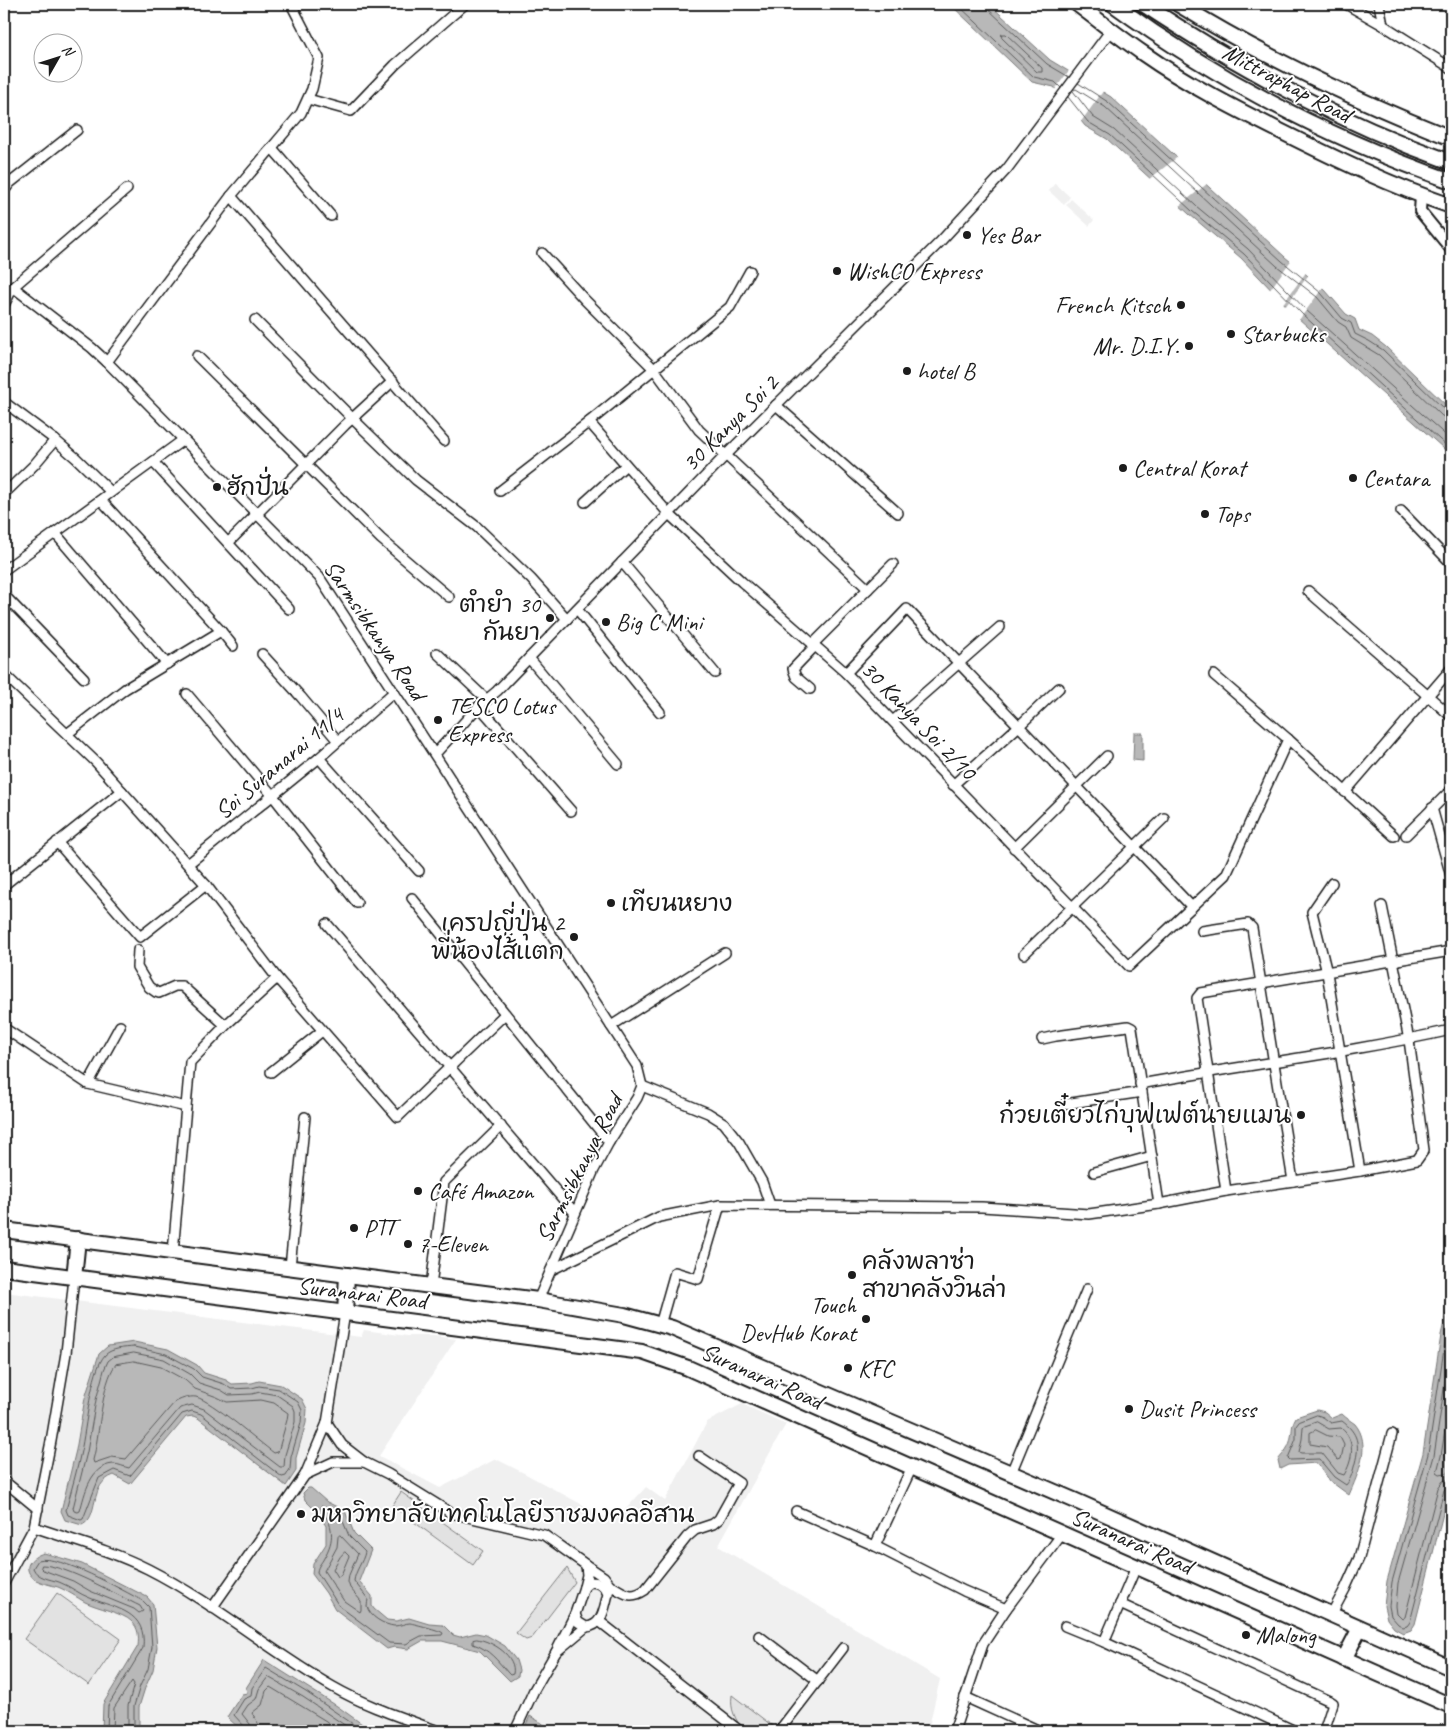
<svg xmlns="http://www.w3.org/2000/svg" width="1455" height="1735" viewBox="0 0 1455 1735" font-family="Caveat,'Playpen Sans Thai',sans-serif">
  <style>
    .built { fill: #f0f0f0 }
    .green { fill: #e2e2e2; stroke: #7f7f7f }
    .water { fill: #b8b8b8; stroke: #7a7a7a }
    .pier { fill: #fff }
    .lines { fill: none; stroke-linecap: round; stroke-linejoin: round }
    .shore { stroke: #5a5a5a; stroke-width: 1 }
    .minor-casing { stroke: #1c1c1c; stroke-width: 12 }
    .tertiary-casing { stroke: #1c1c1c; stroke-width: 14 }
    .primary-casing { stroke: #1c1c1c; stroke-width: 18 }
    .trunk-casing { stroke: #1c1c1c; stroke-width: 18 }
    .minor { stroke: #fff; stroke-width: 9 }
    .tertiary { stroke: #fff; stroke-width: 10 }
    .primary { stroke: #fff; stroke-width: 14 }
    .trunk { stroke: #fff; stroke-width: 14 }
    .poi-dot { fill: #1c1c1c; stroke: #fff; stroke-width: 2 }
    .labels { text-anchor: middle; stroke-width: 4; stroke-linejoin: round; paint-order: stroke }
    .street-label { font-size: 24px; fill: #1c1c1c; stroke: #fff }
    .poi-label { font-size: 24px; fill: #1c1c1c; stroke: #fff; text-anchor: start }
  </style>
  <rect width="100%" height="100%" fill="#fff"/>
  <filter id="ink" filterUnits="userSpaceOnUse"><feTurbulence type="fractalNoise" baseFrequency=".02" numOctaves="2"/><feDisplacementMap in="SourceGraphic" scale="10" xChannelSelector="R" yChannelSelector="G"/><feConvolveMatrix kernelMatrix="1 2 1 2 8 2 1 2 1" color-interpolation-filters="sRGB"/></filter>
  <g filter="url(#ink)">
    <!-- built -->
    <g class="built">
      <polygon points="1055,183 1070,197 1064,205 1049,191"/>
      <polygon points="1071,199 1094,220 1089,226 1066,205"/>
      <polygon points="4,1292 361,1337 364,1330 407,1336 434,1336 456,1339 379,1456 440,1488 496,1459 524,1473 614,1522 646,1487 665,1501 707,1422 742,1404 786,1424 718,1546 940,1679 928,1731 4,1731"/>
    </g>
    <!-- green -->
    <g class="green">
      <polygon points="401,1492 483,1551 473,1565 392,1506"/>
      <polygon points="567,1568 575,1582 532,1638 526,1640 516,1633"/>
      <polygon points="57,1593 121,1639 89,1685 24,1639"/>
      <path d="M732,1695l47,36h-35c-9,-12 -14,-21 -12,-36z"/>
    </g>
    <!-- water -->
    <g class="water">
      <polygon points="950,4 989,4 1050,60 1111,97 1285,257 1325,290 1346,314 1355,319 1359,330 1372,336 1386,347 1451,410 1451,457 1443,448 1298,318 1241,258 1189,214 1107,139 1085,126 1054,87 1032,82"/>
      <polygon points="1134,733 1143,733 1143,761 1133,760"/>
      <polygon points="1451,1293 1451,1482 1415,1624 1411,1630 1403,1633 1394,1628 1387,1619 1384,1606 1387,1581 1423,1453 1441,1335"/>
      <path d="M134,1342l34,7 29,16 7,8 22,7 6,4 20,-1 7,-2 22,4 21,14 5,10 -1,14 -10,35v13l-10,15 -88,-68 -5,-2 -7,1 -56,67 -16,-9c-26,9 -14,42 -32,50l-17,-5 -4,-9 15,-61 9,-52 14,-44 9,-8z"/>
      <path d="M1317,1410l8,2 7,6 10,-4c4,4 9,7 13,10 17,20 3,50 -6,71l-19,-14 -13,-18 -29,2 -8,4 -2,-9c6,-7 12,-14 13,-23 2,-9 0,-11 5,-20z"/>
      <polygon points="308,1488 311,1488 327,1502 345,1511 354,1533 371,1550 359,1581 372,1596 372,1606 374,1609 387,1620 396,1621 409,1618 429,1624 443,1625 453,1635 460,1637 476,1633 486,1635 505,1646 516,1660 519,1670 518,1676 510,1681 480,1651 442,1641 422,1641 408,1649 394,1647 387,1649 335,1609 326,1593 312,1574 313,1564 326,1544 326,1526 318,1513 305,1500 303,1493"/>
      <path d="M44,1553l38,11 65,33 6,7 4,43 -4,23 -8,18 -6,19v24h-37l1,-27 35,-58c1,-9 1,-18 -7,-25 -8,-8 -34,-13 -46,-19 -9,-5 -17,-11 -27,-15 -7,-2 -16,-4 -22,-7 -16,-11 -6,-23 8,-27z"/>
      <polygon points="264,1660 337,1706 362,1724 356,1731 242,1731 227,1717 242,1694 247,1693 246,1688"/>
      <polygon points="530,1716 542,1723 551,1731 525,1731 525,1727"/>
    </g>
    <!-- pier -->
    <g class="pier">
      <polygon points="1070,69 1104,90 1080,123 1054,91"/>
      <polygon points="1179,156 1208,183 1178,207 1148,180"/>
      <polygon points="1292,259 1307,271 1282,305 1269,291"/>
      <polygon points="1310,273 1324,286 1299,320 1285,307"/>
    </g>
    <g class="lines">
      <!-- shore -->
      <g class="shore">
        <polyline points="957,4 1034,77 1055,82 1061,88"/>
        <polyline points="986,4 988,9 1047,64 1069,77"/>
        <polygon points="1002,34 1006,34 1042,68 1042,72 1037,72 1002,38"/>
        <polyline points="1078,83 1108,102 1282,261 1321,293 1342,318 1351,323 1355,334 1369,341 1383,350 1446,411 1451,413"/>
        <polyline points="1074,90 1076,89 1105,107 1277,266 1317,297 1338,322 1346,327 1351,338 1379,355 1442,416 1451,419"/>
        <polyline points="1073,91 1093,117 1114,130 1196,206 1248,249 1306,310 1451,440"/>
        <polyline points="1068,97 1088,122 1110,135 1192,211 1244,254 1302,314 1451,450"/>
        <polyline points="1451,1314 1446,1336 1428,1454 1392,1582 1389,1606 1391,1616 1398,1624 1403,1627 1407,1626 1410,1622 1444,1490 1447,1487 1451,1486"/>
        <polyline points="1451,1342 1434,1456 1398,1583 1396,1606 1397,1614 1402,1619 1405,1617 1438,1488 1443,1481 1451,1479"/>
        <path d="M134,1347l32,7 28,15 8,8 22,7 7,5 21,-1 7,-2 20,3 19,13 4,8 -1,13 -10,34 -1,12 -4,7 -4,1 -81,-63 -9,-3 -10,3 -52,62 -16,-6 -15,8 -16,41 -2,1 -13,-5 -2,-5c5,-19 11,-39 15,-59 5,-21 10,-81 24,-96 7,-7 19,-7 29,-8z"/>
        <path d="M134,1353l30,6 26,15 9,9 22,7 8,5 23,-1 8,-2 17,3 16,11 2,5v11l-10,33 -1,12h-4l-76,-58 -12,-4 -12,3 -51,60c-5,-1 -10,-4 -16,-4 -23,2 -28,29 -33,47l-2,1 -4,-1 -1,-3 14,-56 9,-52 8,-30 4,-9 5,-4z"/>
        <path d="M134,1361l27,6 24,13 10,9 22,8 10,5 34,-2 13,3 14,10 -1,7 -9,32 -4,1c-16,-12 -62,-52 -78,-56 -7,-1 -16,2 -22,6l-48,56 -14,-2 -18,6 -1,-3c7,-25 8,-77 23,-96z"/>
        <polyline points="1451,1392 1441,1456 1437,1472 1440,1474 1451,1472"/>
        <path d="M1317,1415l6,2 8,6 11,-2c16,12 18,23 13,42 -2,8 -4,16 -9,22l-12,-8 -15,-18 -29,1 -2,-2 8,-19v-13l3,-4z"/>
        <path d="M1317,1422l12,7 12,-1c15,12 12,32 3,47l-6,-2 -16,-20h-21l-2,-1 3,-13 1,-12z"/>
        <polygon points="1316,1430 1328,1436 1340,1437 1344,1445 1341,1459 1338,1460 1327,1447 1310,1444 1310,1433"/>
        <path d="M322,1506l18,8 9,22 16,16c-2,10 -10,19 -11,29l14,18c0,2 -1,5 -1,7 2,11 18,19 27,20 6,0 11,-3 16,-3 5,1 30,7 33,10l-1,2 -21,1 -15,8 -17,-1 -50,-37 -22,-34c1,-7 4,-8 7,-14 11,-19 10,-32 -3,-49z"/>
        <polygon points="340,1535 358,1554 349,1575 348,1582 350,1588 361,1601 361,1610 360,1612 344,1601 324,1571 337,1547 338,1537"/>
        <polygon points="345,1552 349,1556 341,1575 338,1577 333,1569 340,1557"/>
        <path d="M42,1565c23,0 75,30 98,41l3,5 -4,2 -5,-4 -44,-18 -17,-10 -30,-11 -2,-2z"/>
        <path d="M477,1639c15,2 40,17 36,35l-3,1 -2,-2c-10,-12 -19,-24 -35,-29v-4z"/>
        <path d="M107,1731l1,-25 35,-58c4,-37 -26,-39 -53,-50 -11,-4 -20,-12 -31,-16 -9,-3 -22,-4 -26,-14l5,-8c21,-6 84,30 105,41l6,6 3,40 -4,22 -8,17 -6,20v25"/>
        <polyline points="113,1731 114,1708 132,1681 134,1684 128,1706 128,1731"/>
        <polyline points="245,1731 244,1726 234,1715 244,1699 251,1696 252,1688 266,1668 306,1692 353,1724 353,1731"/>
        <polyline points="251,1731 250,1724 242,1714 248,1705 256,1699 259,1689 268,1677 303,1697 346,1726 346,1731"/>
        <polyline points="259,1731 258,1723 252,1713 262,1705 266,1691 270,1687 326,1721 339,1731"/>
      </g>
      <!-- minor casing -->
      <g class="minor-casing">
        <g id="minor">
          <polyline points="1346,4 1383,25"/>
          <polyline points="1379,4 1383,25 1451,68"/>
          <polyline points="308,99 351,111 395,65 465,4"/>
          <polyline points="272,148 331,216"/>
          <polyline points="4,191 10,183 77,130"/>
          <polyline points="231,196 444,441"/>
          <polyline points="542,253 584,299 654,369 699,430 868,589 813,644"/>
          <polyline points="13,287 92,348 107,362 319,577 637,1066 642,1086 637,1098 609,1142 594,1170 538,1300"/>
          <polyline points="4,305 13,287 127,189"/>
          <polyline points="255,320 352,418 416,480 477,527 531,579 567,619"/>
          <polyline points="197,356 381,539 449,597"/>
          <polyline points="107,362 231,196 301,113 312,89 319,58 291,4"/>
          <polyline points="4,402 55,440 76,458 111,492"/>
          <polyline points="776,405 898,513"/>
          <polyline points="589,422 669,514 742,582 846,673 1129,966 1226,875 1288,739"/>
          <polyline points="153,462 289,609"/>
          <polyline points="8,490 34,465 55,440"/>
          <polyline points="500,491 589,422 730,307 750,271"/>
          <polyline points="101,500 221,631 233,646"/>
          <polyline points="585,502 626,465"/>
          <polyline points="1401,511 1451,563"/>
          <polyline points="55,533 167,664"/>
          <polyline points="228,543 345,425 393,381"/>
          <polyline points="622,562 715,673"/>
          <polyline points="4,570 183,440"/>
          <polyline points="868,589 893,564"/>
          <polyline points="1308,591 1451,716"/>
          <polyline points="4,595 84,678"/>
          <polyline points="577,609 660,712"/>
          <polyline points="437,653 487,700"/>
          <polyline points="262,654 301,697 338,741"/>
          <polyline points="529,658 618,764"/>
          <polyline points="846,673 907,609 1192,907"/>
          <polyline points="4,674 96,762 206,885 277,978 228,1023 190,1062 173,1252"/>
          <polyline points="1214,675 1288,739 1394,836"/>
          <polyline points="810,689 796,677 793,669 815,646"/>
          <polyline points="187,694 273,796 357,903"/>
          <polyline points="479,706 571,811"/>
          <polyline points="893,721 1000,627"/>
          <polyline points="67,734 125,689 221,631"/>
          <polyline points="435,754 479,706 497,691 725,456 939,243 1007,169 1111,30"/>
          <polyline points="319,758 419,871"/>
          <polyline points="953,785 1019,726 1059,688"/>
          <polyline points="1345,792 1451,669"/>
          <polyline points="1432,808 1451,876"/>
          <polyline points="1406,835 1451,790"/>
          <polyline points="57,842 140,937 206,885"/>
          <polyline points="1014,848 1107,756"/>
          <polyline points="188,864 319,758 394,692"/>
          <polyline points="1332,883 1312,912 1327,973 1360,1171"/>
          <polyline points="4,885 122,791"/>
          <polyline points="412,898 609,1142"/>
          <polyline points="327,924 575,1213"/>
          <polyline points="1202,931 1248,924 1252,928 1293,1181"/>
          <polyline points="138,950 137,967 149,987 156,992 159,993 175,986 182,986 225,1025"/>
          <polyline points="1024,954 1164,818"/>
          <polyline points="277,978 398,1117 505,1014"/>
          <polyline points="611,1026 725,953"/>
          <polyline points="4,1028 88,1084 186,1107"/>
          <polyline points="1042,1039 1056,1036 1128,1026 1132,1028 1159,1204"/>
          <polyline points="271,1072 322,1031"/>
          <polyline points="88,1084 120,1026"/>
          <path d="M1140,1084c104,-19 208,-31 311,-54"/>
          <polyline points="642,1086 708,1113 724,1123 739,1142 762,1182 770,1205"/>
          <polyline points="1065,1104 1142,1092"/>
          <polyline points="1094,1172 1152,1156"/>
          <polyline points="1226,1191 1197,998 1201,993 1451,951"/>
          <polyline points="290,1267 305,1117"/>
          <polyline points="551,1270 659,1217 720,1205 982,1207 1089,1214 1159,1204 1226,1191 1360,1171 1417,1160 1424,1150 1409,1040 1382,906"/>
          <polyline points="431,1286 444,1182 501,1126"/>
          <polyline points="660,1325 675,1272 698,1279 720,1205"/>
          <polyline points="327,1423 342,1445 364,1462 388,1474 451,1513 544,1535 586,1565"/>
          <polyline points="1011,1473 1087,1289"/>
          <polyline points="305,1475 333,1462 364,1462"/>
          <polyline points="4,1481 38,1509"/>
          <polyline points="796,1511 875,1546 964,1591 1006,1609"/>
          <path d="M34,1527c38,13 78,24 114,42 65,33 122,82 185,118 33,19 70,31 105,44"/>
          <polyline points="875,1546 912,1467"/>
          <path d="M590,1582c10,0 14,3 18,12 -4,14 -5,32 -22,33l-8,-5 -3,-8 9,-27z"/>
          <polyline points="4,1583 34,1527 51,1441 66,1353 74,1278"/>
          <path d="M610,1585c14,8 20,15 35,5l42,-53 8,-7 18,-6 6,-5 20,-36 -40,-27"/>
          <polyline points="584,1587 587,1575 586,1565 604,1577 610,1585 609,1590"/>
          <polyline points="1120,1604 1330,1701 1333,1703 1324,1731"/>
          <polyline points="212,1608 305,1475 327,1423 345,1313"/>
          <polyline points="575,1614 556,1652 586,1627"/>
          <polyline points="1331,1615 1345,1589 1359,1558 1392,1434"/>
          <polyline points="599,1621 740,1731"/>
          <polyline points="1065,1626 1104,1642 1295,1731"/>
          <polyline points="759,1636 818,1681"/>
          <polyline points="1104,1642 1136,1567"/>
          <polyline points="965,1697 1040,1731"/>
          <polyline points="517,1731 517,1727 534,1690 556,1652"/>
          <polyline points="779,1731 843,1648"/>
          <polyline points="954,1731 983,1644 1006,1609 1062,1534"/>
        </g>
      </g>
      <!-- tertiary casing -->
      <g class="tertiary-casing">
        <polyline id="tertiary" points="1421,196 1420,211 1451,249"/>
      </g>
      <!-- primary casing -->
      <g class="primary-casing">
        <g id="primary">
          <polyline points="4,1230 538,1300 624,1315 672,1328 1076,1501 1451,1668"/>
          <polyline points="4,1268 642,1352 688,1368 1451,1706"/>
          <polyline points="74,1278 78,1239"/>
          <polyline points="345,1313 347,1275"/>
          <polyline points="1344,1659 1360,1628"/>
        </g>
      </g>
      <!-- trunk casing -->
      <g class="trunk-casing">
        <g id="trunk">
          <path d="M1077,4c22,17 44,34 67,50 43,30 90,54 136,77 56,28 112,55 171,75"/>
          <path d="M1113,4c103,75 218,135 338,177"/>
          <path d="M1143,4c99,65 196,118 308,158"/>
          <path d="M1178,4c86,53 179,97 273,134"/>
        </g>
      </g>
      <!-- minor -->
      <use href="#minor" class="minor"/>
      <!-- tertiary -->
      <use href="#tertiary" class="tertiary"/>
      <!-- primary -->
      <use href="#primary" class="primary"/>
      <!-- trunk -->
      <use href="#trunk" class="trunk"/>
    </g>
  </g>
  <!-- markers -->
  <g class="poi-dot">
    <circle cx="967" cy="235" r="5"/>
    <circle cx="837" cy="271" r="5"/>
    <circle cx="1181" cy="305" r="5"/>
    <circle cx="1231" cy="334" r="5"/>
    <circle cx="1189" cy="346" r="5"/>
    <circle cx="907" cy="371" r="5"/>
    <circle cx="1123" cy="468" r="5"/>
    <circle cx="1353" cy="478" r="5"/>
    <circle cx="217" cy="487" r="5"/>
    <circle cx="1205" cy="514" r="5"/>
    <circle cx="550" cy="618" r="5"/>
    <circle cx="606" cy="622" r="5"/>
    <circle cx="438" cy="720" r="5"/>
    <circle cx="611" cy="903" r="5"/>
    <circle cx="574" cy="937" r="5"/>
    <circle cx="1301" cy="1115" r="5"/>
    <circle cx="418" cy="1191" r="5"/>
    <circle cx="354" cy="1228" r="5"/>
    <circle cx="408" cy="1244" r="5"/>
    <circle cx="852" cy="1275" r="5"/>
    <circle cx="866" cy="1319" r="5"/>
    <circle cx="848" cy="1368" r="5"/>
    <circle cx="1129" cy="1409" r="5"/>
    <circle cx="301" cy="1514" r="5"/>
    <circle cx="1246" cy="1635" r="5"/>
  </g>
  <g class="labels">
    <!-- street labels -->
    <g class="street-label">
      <text transform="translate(1287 83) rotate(28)" y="8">Mittraphap Road</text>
      <text transform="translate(730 423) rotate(-45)" y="8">30 Kanya Soi 2</text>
      <text transform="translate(375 630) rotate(56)" y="8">Sarmsibkanya Road</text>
      <text transform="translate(919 720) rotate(46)" y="8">30 Kanya Soi 2/10</text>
      <text transform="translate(279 763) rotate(-40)" y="8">Soi Suranarai 11/4</text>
      <text transform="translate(579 1168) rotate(-63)" y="8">Sarmsibkanya Road</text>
      <text transform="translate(362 1293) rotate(7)" y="8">Suranarai Road</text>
      <text transform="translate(762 1376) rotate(24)" y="8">Suranarai Road</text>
      <text transform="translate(1132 1541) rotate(24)" y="8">Suranarai Road</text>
    </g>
    <!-- poi labels -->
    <g class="poi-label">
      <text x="977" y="243">Yes Bar</text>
      <text x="847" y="279">WishCO Express</text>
      <text x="1171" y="313" text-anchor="end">French Kitsch</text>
      <text x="1241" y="342">Starbucks</text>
      <text x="1179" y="354" text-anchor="end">Mr. D.I.Y.</text>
      <text x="917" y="379">hotel B</text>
      <text x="1133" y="476">Central Korat</text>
      <text x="1363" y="486">Centara</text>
      <text x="227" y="495">ฮักปั่น</text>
      <text x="1215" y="522">Tops</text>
      <text x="540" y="612" text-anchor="end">ตำยำ 30<tspan x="540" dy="28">กันยา</tspan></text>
      <text x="616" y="630">Big C Mini</text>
      <text x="448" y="714">TESCO Lotus<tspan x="448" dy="28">Express</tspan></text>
      <text x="621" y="911">เทียนหยาง</text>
      <text x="564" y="931" text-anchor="end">เครปญี่ปุ่น 2<tspan x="564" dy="28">พี่น้องไส้แตก</tspan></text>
      <text x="1291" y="1123" text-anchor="end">ก๋วยเตี๋ยวไก่บุฟเฟต์นายแมน</text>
      <text x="428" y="1199">Café Amazon</text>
      <text x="364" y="1236">PTT</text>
      <text x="418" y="1252">7-Eleven</text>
      <text x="862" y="1269">คลังพลาซ่า<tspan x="862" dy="28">สาขาคลังวินล่า</tspan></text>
      <text x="856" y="1313" text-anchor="end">Touch<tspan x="856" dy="28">DevHub Korat</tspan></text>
      <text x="858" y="1376">KFC</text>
      <text x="1139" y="1417">Dusit Princess</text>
      <text x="311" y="1522">มหาวิทยาลัยเทคโนโลยีราชมงคลอีสาน</text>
      <text x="1256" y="1643">Malong</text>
    </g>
  </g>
  <!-- margin -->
  <rect width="1455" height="1735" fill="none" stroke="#fff" stroke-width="20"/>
  <rect x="10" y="10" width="1435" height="1715" fill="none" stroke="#1c1c1c" stroke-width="2" filter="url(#ink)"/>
  <!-- north arrow -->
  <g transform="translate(58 58) rotate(51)"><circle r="24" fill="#ffffff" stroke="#a4a4a4"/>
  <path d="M0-4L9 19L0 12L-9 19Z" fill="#1c1c1c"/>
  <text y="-8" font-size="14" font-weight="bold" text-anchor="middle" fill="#1c1c1c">N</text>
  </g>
</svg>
